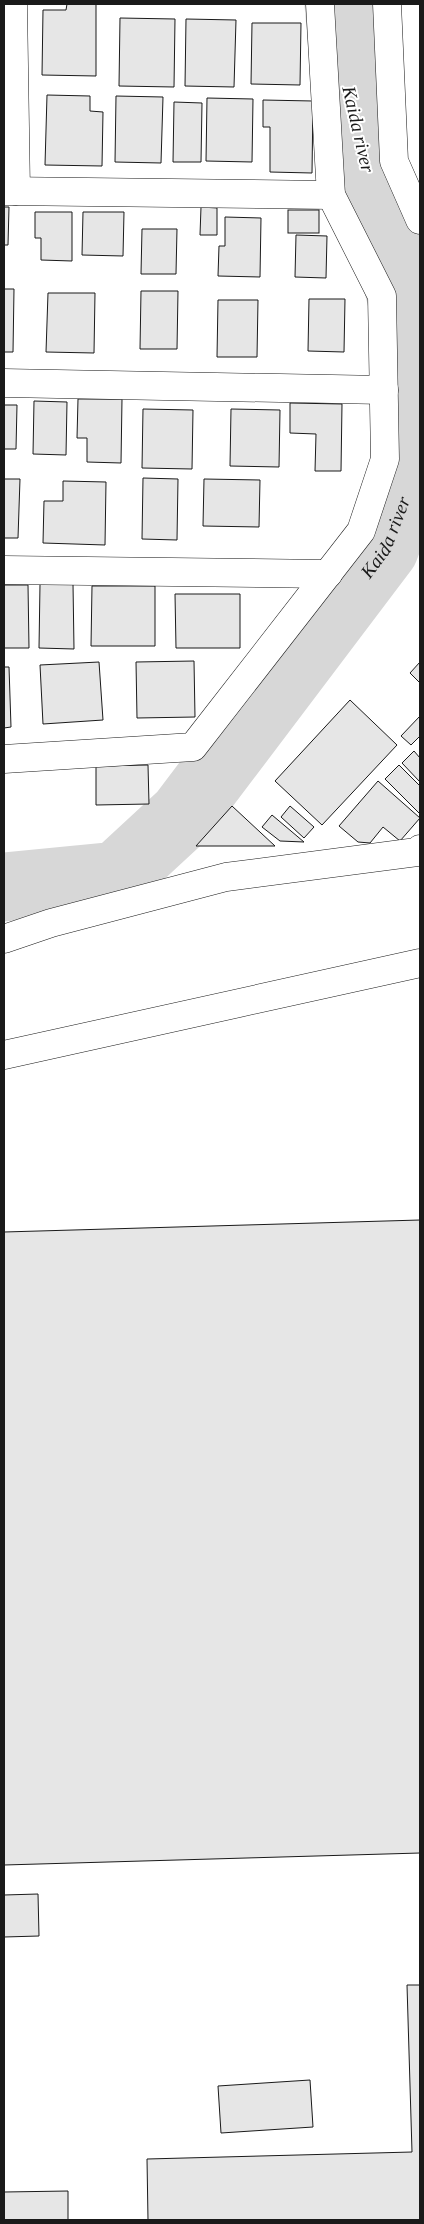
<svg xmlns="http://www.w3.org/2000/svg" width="424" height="2224" viewBox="0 0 424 2224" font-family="Georgia,serif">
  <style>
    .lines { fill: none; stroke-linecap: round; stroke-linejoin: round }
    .river { stroke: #d7d7d7; stroke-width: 69 }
    .building { fill: #e6e6e6; stroke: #1a1a1a }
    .minor-casing { stroke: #1a1a1a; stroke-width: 29 }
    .tertiary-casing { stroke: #1a1a1a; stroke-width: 29 }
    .minor { stroke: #fff; stroke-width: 28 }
    .tertiary { stroke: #fff; stroke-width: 28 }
    .labels { text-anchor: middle; stroke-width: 4; stroke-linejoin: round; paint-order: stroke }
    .water-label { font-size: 19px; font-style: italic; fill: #1a1a1a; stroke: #fff }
  </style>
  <rect width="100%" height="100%" fill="#fff"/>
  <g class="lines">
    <!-- river -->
    <path class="river" id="s1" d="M4,887l113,-11 66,-61 201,-266 20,-52 3,-178 -53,-205 -10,-53 -5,-57"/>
  </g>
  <!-- building -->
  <g class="building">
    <polygon points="67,4 96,4 96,76 42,75 43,10 66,10"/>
    <polygon points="120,18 175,19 174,87 119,86"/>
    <polygon points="186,19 236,20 234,87 185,86"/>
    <polygon points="252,23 301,23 300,85 251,84"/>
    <polygon points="47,95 90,96 90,111 103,112 102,166 45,165"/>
    <polygon points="116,96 163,97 161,163 115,162"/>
    <polygon points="207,98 253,99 252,162 206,161"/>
    <polygon points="263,100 313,101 312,173 270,172 270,127 263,127"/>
    <polygon points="174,102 202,103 201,162 173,162"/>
    <polygon points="4,207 9,207 8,245 4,245"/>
    <polygon points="201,207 217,208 217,235 200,235"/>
    <rect x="288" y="210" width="31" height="23"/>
    <polygon points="35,212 72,212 72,261 41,260 41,238 35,238"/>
    <polygon points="83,212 124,212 123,256 82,255"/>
    <polygon points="225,217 261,218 260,277 218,276 219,246 225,246"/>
    <polygon points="142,229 177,229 176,274 141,274"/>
    <polygon points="296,235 327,236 326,278 295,277"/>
    <polygon points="4,289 14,289 13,352 4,352"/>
    <polygon points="141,291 178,291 177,349 140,349"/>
    <polygon points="48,293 95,293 94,353 46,352"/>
    <polygon points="309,299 345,299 344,352 308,351"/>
    <polygon points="218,300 258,300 257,357 217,357"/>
    <polygon points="78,399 122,399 121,463 87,462 87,438 77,438"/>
    <polygon points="34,401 67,402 66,455 33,454"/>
    <polygon points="290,403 342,404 341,471 315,471 316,434 290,433"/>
    <polygon points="4,405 17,405 16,449 4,449"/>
    <polygon points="143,409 193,410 192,469 142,468"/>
    <polygon points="231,409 280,410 279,467 230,466"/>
    <polygon points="143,478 178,479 177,540 142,539"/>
    <polygon points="4,479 20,479 18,538 4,538"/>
    <polygon points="204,479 260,480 259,527 203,526"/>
    <polygon points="63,481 106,482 105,545 43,543 44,501 63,501"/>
    <polygon points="40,584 73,584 74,649 39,648"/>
    <polygon points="4,585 28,585 29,648 4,648"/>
    <polygon points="92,586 155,586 155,646 91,646"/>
    <polygon points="175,594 240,594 240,648 176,648"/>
    <polygon points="194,661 195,717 137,718 136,662"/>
    <polygon points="99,662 103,720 43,724 40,665"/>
    <polygon points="420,662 420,683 410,673"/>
    <polygon points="4,667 9,667 11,727 4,728"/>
    <polygon points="350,700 397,745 322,825 275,781"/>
    <polygon points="420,716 420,736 411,745 401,736"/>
    <polygon points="414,751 420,758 420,782 402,763"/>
    <polygon points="148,765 149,804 96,805 96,766"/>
    <polygon points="399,765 420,786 420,814 385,779"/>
    <polygon points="378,781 420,818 400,841 383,827 370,843 358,842 339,826"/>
    <polygon points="232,806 275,846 196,846"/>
    <polygon points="290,806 314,827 304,838 281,817"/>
    <polygon points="272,815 304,842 280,841 262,827"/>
    <polygon points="420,1220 420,1853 4,1865 4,1232"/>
    <polygon points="38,1894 39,1936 4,1937 4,1895"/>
    <polygon points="407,1985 420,1985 420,2220 148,2220 147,2159 412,2152"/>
    <polygon points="310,2080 313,2127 221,2133 218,2086"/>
    <polygon points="68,2191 68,2220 4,2220 4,2192"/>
  </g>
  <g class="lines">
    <!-- minor casing -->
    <g class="minor-casing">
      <g id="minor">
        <polyline points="13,4 16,191"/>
        <polyline points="387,4 394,161 420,220"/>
        <polyline points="4,191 331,195"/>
        <polyline points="4,383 384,390"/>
        <polyline points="4,570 328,574"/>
        <polyline points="4,759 193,747 361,531 385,459 382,296 331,195 320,4"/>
        <polyline points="4,939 51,923 226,877 417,852 420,849"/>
      </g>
    </g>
    <!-- tertiary casing -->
    <g class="tertiary-casing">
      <polyline id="tertiary" points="4,1055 420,963"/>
    </g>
    <!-- minor -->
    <use href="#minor" class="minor"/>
    <!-- tertiary -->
    <use href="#tertiary" class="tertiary"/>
  </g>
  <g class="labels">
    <!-- water labels -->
    <g class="water-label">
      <text transform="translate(359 129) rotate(77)" y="7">Kaida river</text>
      <text dy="7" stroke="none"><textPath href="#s1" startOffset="548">Kaida river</textPath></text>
    </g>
  </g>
  <!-- border -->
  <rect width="424" height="2224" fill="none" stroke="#1a1a1a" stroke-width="10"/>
</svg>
